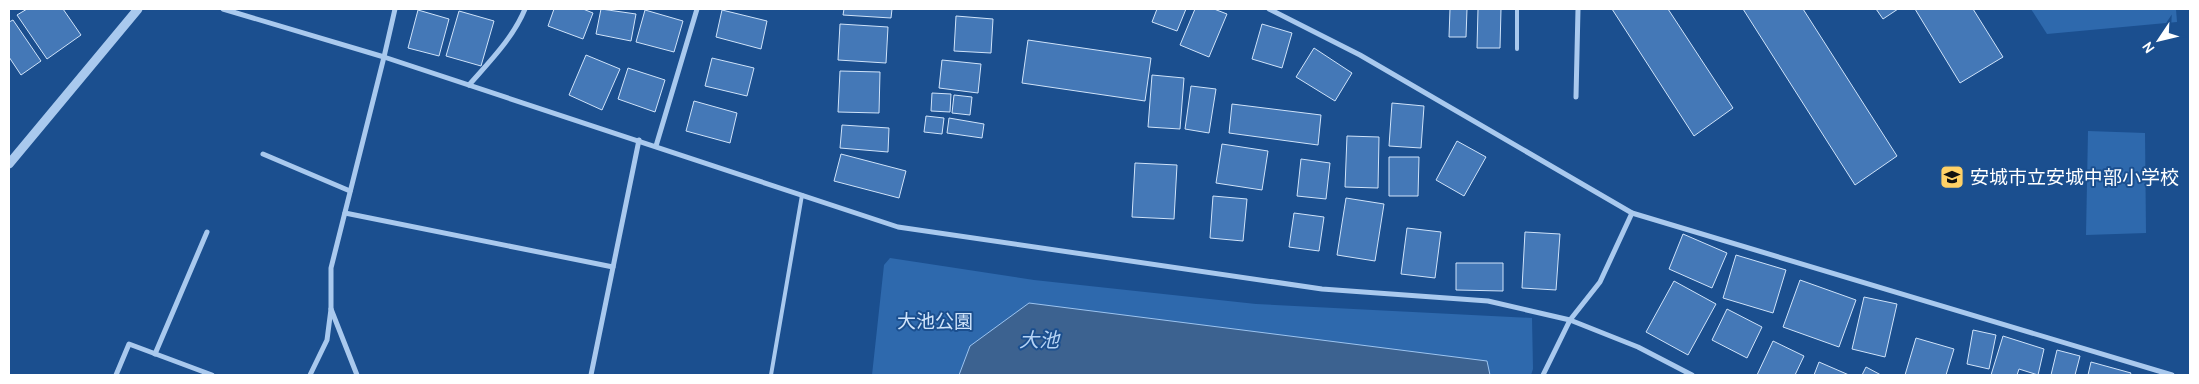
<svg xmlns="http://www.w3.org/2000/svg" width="2199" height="384" viewBox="0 0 2199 384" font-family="Cabin,'Noto Sans JP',sans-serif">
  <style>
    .green { fill: #2e69ad }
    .water { fill: #3c6290; stroke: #9cc4f0 }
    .building { fill: #4478b7; stroke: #cfe3fa }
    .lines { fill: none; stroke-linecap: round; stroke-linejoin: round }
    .service { stroke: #a9c9ee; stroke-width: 4 }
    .minor { stroke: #a9c9ee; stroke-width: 5 }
    .tertiary { stroke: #a9c9ee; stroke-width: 9 }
    .labels { text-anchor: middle; stroke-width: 4; stroke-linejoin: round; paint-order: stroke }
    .poi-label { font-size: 19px; fill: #fff; stroke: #1b4f8f; text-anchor: start }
    .park-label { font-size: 19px; fill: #cfe3fa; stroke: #1b4f8f }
    .water-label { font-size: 20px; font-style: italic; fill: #b5d3f5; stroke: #1b4f8f }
  </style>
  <rect width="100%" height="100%" fill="#1b4f8f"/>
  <!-- green -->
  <g class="green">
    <polygon points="2031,9 2176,9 2177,22 2047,34"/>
    <polygon points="2088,131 2145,133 2146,233 2086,235"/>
    <polygon points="890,258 1034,280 1256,304 1532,318 1533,369 1531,375 872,375 884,265"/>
  </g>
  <!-- water -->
  <polygon class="water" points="1029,303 1487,361 1490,375 959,375 970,346"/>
  <!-- building -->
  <g class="building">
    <polygon points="27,9 63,9 81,35 47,59 17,15"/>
    <polygon points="554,9 583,9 593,13 583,39 548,26"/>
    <polygon points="601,9 636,14 631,41 596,34"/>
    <polygon points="844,9 892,9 891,18 843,15"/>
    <polygon points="1157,9 1186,9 1177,31 1152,22"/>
    <polygon points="1195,9 1214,9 1227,14 1209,57 1180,45"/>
    <polygon points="1450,9 1467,9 1466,37 1449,37"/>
    <polygon points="1478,9 1501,9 1500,48 1477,48"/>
    <polygon points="1612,9 1668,9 1733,108 1694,136"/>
    <polygon points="1743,9 1803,9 1897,156 1855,185"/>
    <polygon points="1876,9 1898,9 1883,19"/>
    <polygon points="1915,9 1973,9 2003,57 1960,83"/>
    <polygon points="418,10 449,19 439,56 408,48"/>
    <polygon points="645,10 683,21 674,52 636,42"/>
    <polygon points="722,10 767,21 761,49 716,37"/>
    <polygon points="459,11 494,21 481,66 446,56"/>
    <polygon points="956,16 993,19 991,53 954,51"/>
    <polygon points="13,20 41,61 21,75 9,57 9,22"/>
    <polygon points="840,24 888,27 886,63 838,60"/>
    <polygon points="1262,24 1292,33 1282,68 1252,59"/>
    <polygon points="1028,40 1151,58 1145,101 1022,83"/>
    <polygon points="1314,48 1352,73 1335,101 1296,77"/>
    <polygon points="586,55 620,69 602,110 569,95"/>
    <polygon points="712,58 754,68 747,96 705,86"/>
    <polygon points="942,60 981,64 978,93 939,88"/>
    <polygon points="628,68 665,80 655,112 618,99"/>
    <polygon points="840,71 880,72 879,113 838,112"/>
    <polygon points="1152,75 1184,78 1180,129 1148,127"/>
    <polygon points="1191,86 1216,89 1209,133 1185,129"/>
    <polygon points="932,93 951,94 950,112 931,111"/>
    <polygon points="954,95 972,97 970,115 952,113"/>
    <polygon points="694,101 737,113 730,143 686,131"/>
    <polygon points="1392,103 1424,106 1421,148 1389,146"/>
    <polygon points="1232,104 1321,115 1318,145 1229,133"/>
    <polygon points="926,116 944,118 942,134 924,132"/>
    <polygon points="949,118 984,124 982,138 947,133"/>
    <polygon points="842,125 889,128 888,152 840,148"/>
    <polygon points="1347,136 1379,137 1378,188 1345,187"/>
    <polygon points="1457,141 1486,157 1464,196 1436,180"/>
    <polygon points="1222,144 1268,151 1262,190 1216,183"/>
    <polygon points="841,154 906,171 899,198 834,181"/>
    <polygon points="1389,157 1419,157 1418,196 1389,196"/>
    <polygon points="1301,159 1330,163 1326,199 1297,196"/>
    <polygon points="1135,163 1177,165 1174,219 1132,217"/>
    <polygon points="1213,196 1247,199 1243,241 1210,238"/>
    <polygon points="1346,198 1384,204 1375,261 1337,255"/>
    <polygon points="1294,213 1324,217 1319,251 1289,247"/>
    <polygon points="1407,228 1441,232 1435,278 1401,274"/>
    <polygon points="1525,232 1560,234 1556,290 1522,288"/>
    <polygon points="1683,234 1727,253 1712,288 1669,269"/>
    <polygon points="1736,255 1786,270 1773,313 1723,298"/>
    <polygon points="1456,263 1503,263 1503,291 1456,290"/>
    <polygon points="1800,280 1856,300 1839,347 1783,327"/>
    <polygon points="1674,281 1716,304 1688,355 1646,332"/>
    <polygon points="1864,297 1897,304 1885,357 1852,349"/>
    <polygon points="1727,309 1762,327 1747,358 1712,340"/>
    <polygon points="1973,330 1996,335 1989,369 1967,364"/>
    <polygon points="2003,336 2044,349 2038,375 2019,369 2017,375 1991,375"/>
    <polygon points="1916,338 1954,349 1946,375 1905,375"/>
    <polygon points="1773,341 1804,356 1795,375 1757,375"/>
    <polygon points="2057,350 2080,356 2075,375 2051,375"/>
    <polygon points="1819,362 1849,375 1814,375"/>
    <polygon points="2091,362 2131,373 2130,375 2088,375"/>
    <polygon points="1866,367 1881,375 1862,375"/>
  </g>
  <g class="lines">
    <!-- service -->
    <g class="service">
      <polyline points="1517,49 1517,9"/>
      <polyline points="771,375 802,195"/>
    </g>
    <!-- minor -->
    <g class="minor">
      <polyline points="223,9 384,57 898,227 1322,289 1488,301 1570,320 1638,347 1692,375"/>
      <polyline points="1269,9 1360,55 1632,213 2172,375"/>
      <path d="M469,85c21,-24 44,-47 56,-76"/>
      <polyline points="1576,97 1578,9"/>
      <polyline points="656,146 697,9"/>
      <polyline points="263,154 350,191"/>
      <polyline points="345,213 613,267"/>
      <polyline points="331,309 357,375"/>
      <polyline points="155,354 207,232"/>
      <polyline points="116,375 129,344 212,375"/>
      <polyline points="310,375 327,340 331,309 331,268 384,57 395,9"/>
      <polyline points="591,375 639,140"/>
      <polyline points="1543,375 1570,320 1600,282 1632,213"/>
    </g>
    <!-- tertiary -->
    <polyline class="tertiary" points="9,164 138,9"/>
  </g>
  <!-- icons -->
  <defs>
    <g id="school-square" transform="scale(1.25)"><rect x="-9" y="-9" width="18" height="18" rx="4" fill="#ffd166" stroke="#1b4f8f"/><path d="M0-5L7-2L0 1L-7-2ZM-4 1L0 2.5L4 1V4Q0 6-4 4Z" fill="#111"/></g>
  </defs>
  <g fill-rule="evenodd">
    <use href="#school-square" x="1952" y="177"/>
  </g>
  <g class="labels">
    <!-- poi labels -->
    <g class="poi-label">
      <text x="1970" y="184">安城市立安城中部小学校</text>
    </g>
    <!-- park labels -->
    <g class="park-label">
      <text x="935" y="328">大池公園</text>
    </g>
    <!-- water labels -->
    <g class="water-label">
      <text x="1039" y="347">大池</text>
    </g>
  </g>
  <!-- border -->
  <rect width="2199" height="384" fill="none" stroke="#ffffff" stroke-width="20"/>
  <!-- north arrow -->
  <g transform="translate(2159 40) rotate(235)" stroke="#1b4f8f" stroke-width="4" paint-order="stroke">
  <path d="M0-4L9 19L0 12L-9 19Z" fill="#ffffff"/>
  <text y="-8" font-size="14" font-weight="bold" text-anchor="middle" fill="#ffffff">N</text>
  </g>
</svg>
